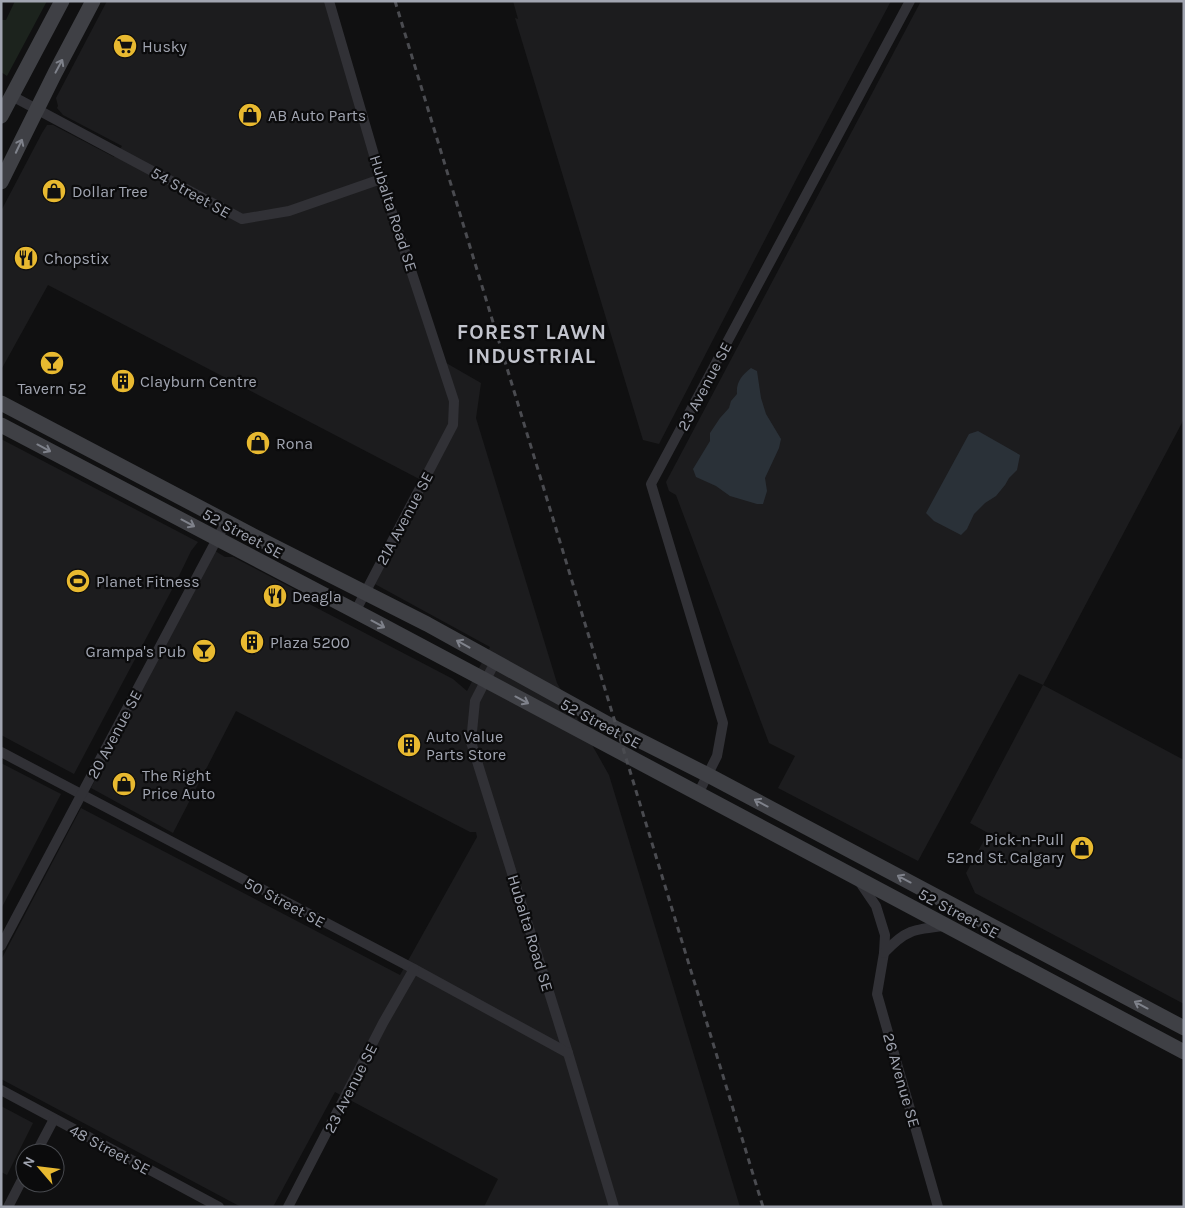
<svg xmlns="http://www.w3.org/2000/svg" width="1185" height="1208" viewBox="0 0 1185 1208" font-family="Karla,sans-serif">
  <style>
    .built { fill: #1c1c1e }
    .green { fill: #1c231d }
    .water { fill: #2a3138 }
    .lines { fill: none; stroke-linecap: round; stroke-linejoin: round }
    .street { stroke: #313136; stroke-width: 10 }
    .secondary { stroke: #3f4045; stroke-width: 15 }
    .rail { stroke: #4a4b50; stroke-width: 3; stroke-dasharray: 6 5; stroke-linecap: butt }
    .oneway { stroke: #7f828b }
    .labels { text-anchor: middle; stroke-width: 4.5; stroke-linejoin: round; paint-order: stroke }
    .poi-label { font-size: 16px; fill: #a1a5b1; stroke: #0b0b0c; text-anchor: start }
    .street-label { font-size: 16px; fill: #a1a5b1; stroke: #0b0b0c }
    .district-label { font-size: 21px; font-weight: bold; letter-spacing: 1px; fill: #c2c4cd; stroke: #0b0b0c }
  </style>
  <rect width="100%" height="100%" fill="#101011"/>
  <!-- built -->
  <g class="built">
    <polygon points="107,1 329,1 441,360 481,383 476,418 557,683 609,775 740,1207 484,1207 498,1179 335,1092 273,1207 241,1207 1,1079 1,960 81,808 400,975 477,837 476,832 470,832 236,711 173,833 91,788 150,666 212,549 225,557 233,557 296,590 294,596 453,679 467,691 490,647 373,583 423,481 48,285 1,370 1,211 42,133 47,125 53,125 114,157 122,146 63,115 57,108 58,106 56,98"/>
    <polygon points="513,1 891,1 801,170 659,444 643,440 515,18 518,19"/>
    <polygon points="921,1 1184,1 1184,419 1043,685 1184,760 1184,1004 975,893 966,873 988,833 970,823 1043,685 1019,674 918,861 778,788 795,756 769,743 676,495 669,491 666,482"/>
    <polygon points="1,439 198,542 191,551 176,582 74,774 1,735"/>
    <polygon points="1,763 61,794 1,909"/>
    <polygon points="1,1106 33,1123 7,1175 1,1172"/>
  </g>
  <!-- green -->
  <polygon class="green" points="15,1 47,1 7,76 1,72 1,20 6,20"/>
  <!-- water -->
  <g class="water">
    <path d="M751,368l6,3 4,27 5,16 15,25 -2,9 -14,30 2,13 -4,13h-6l-27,-8 -14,-10 -20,-9 -3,-8 17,-28v-8l10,-15 9,-10 2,-7 6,-7c-1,-12 5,-19 14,-26z"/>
    <polygon points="978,431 1020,455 1017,470 1009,478 1005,485 996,496 985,503 974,514 967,529 961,535 934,521 926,513 969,434"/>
  </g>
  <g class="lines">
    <!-- street -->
    <g class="street">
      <polyline points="329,1 381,179 454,401 453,425 355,612"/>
      <polyline points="12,96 242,219 289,211 381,179"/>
      <polyline points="495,662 475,701 471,742 568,1053 614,1207"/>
      <polyline points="1,752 414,969 568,1053"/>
      <polyline points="698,794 717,756 723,723 651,484 910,1"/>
      <polyline points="859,881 876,906 885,935 884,953 877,994 938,1207"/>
      <polyline points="1,946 226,522"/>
      <path d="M884,953c21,-23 30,-24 61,-27"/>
      <polyline points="1,1090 219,1207"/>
      <polyline points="36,1153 54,1119"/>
      <polyline points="8,1207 25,1174"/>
      <polyline points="288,1207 383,1023 414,969"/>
    </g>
    <!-- secondary -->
    <g class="secondary">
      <polyline points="1,116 62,1"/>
      <polyline points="1,182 55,73 93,1"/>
      <polyline points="1,403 269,544 427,624 617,729 708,775 1184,1028"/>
      <polyline points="1,425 374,621 1184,1052"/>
    </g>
    <!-- rail -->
    <polyline class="rail" points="395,1 763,1207"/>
  </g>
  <!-- one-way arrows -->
  <defs><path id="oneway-shaft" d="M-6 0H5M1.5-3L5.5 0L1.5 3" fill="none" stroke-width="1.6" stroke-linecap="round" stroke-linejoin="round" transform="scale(1.25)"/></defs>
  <g class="oneway">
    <use href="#oneway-shaft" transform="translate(59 66) rotate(-62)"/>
    <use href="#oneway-shaft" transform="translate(19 146) rotate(-65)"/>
    <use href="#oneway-shaft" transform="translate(44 448) rotate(28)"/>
    <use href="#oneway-shaft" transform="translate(188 523) rotate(28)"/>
    <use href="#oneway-shaft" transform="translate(378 624) rotate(28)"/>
    <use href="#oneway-shaft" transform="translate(463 644) rotate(-151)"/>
    <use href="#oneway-shaft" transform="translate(522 700) rotate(28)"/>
    <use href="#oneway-shaft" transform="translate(761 803) rotate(-152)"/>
    <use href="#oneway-shaft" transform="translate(904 879) rotate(-152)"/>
    <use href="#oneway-shaft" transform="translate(1141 1005) rotate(-152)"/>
  </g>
  <!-- icons -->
  <defs>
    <g id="supermarket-disc" transform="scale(1.25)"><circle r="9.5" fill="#e8b930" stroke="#0b0b0c"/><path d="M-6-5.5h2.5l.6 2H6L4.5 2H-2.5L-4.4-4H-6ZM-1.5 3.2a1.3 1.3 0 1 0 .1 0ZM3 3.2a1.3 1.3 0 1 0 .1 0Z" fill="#111"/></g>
    <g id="shop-disc" transform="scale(1.25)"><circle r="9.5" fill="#e8b930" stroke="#0b0b0c"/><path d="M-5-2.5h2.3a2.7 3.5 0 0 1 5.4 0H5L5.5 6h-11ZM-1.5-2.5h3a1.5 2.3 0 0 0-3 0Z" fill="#111"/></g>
    <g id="restaurant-disc" transform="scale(1.25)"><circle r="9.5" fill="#e8b930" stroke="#0b0b0c"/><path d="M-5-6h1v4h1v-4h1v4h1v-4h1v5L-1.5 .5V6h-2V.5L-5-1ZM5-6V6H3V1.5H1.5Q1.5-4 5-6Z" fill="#111"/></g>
    <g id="bar-disc" transform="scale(1.25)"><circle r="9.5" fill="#e8b930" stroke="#0b0b0c"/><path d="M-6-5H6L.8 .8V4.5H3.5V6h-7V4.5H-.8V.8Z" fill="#111"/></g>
    <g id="building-disc" transform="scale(1.25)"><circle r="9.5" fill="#e8b930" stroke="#0b0b0c"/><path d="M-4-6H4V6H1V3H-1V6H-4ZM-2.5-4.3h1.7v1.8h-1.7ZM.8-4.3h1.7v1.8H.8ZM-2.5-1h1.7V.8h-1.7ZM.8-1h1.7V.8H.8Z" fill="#111"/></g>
    <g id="stadium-disc" transform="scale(1.25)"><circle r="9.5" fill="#e8b930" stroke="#0b0b0c"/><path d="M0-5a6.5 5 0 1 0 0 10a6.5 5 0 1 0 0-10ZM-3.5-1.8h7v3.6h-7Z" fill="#111"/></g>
  </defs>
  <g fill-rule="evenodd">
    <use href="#supermarket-disc" x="125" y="46"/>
    <use href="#shop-disc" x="250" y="115"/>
    <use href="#shop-disc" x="54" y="191"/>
    <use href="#restaurant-disc" x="26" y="258"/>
    <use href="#bar-disc" x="52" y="363"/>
    <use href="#building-disc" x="123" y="381"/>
    <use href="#shop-disc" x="258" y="443"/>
    <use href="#stadium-disc" x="78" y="581"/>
    <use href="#restaurant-disc" x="275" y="596"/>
    <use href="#building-disc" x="252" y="642"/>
    <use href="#bar-disc" x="204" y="651"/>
    <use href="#building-disc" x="409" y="745"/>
    <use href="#shop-disc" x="124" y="784"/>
    <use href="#shop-disc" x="1082" y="848"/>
  </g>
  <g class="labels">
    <!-- poi labels -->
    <g class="poi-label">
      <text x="142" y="52">Husky</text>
      <text x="268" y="121">AB Auto Parts</text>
      <text x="72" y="197">Dollar Tree</text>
      <text x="44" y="264">Chopstix</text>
      <text x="140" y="387">Clayburn Centre</text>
      <text x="52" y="394" text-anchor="middle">Tavern 52</text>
      <text x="276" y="449">Rona</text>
      <text x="96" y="587">Planet Fitness</text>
      <text x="292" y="602">Deagla</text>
      <text x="270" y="648">Plaza 5200</text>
      <text x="186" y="657" text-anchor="end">Grampa's Pub</text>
      <text x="426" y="742">Auto Value<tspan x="426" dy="18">Parts Store</tspan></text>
      <text x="142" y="781">The Right<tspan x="142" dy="18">Price Auto</tspan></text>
      <text x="1064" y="845" text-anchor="end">Pick-n-Pull<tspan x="1064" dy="18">52nd St. Calgary</tspan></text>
    </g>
    <!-- street labels -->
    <g class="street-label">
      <text transform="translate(191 192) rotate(29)" y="6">54 Street SE</text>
      <text transform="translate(394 213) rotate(72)" y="6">Hubalta Road SE</text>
      <text transform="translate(704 386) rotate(-62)" y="6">23 Avenue SE</text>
      <text transform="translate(404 518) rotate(-62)" y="6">21A Avenue SE</text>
      <text transform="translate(243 533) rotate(28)" y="6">52 Street SE</text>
      <text transform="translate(601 723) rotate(28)" y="6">52 Street SE</text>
      <text transform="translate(114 734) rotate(-62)" y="6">20 Avenue SE</text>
      <text transform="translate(285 902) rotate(28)" y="6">50 Street SE</text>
      <text transform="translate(959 913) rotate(28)" y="6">52 Street SE</text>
      <text transform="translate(531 933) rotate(73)" y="6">Hubalta Road SE</text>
      <text transform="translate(902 1080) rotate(74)" y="6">26 Avenue SE</text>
      <text transform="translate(350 1088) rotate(-63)" y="6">23 Avenue SE</text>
      <text transform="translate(110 1149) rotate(28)" y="6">48 Street SE</text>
    </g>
    <!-- district labels -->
    <g class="district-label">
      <text x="532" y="339">FOREST LAWN<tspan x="532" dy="24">INDUSTRIAL</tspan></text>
    </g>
  </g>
  <!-- border -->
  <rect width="1185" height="1208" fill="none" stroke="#a1a5b1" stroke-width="5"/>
  <!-- north arrow -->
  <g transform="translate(40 1168) rotate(298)"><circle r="24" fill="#0b0b0c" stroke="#47494e"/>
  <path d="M0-4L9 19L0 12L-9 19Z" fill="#e8b930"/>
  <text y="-8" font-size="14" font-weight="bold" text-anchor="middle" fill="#a1a5b1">N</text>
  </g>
</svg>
